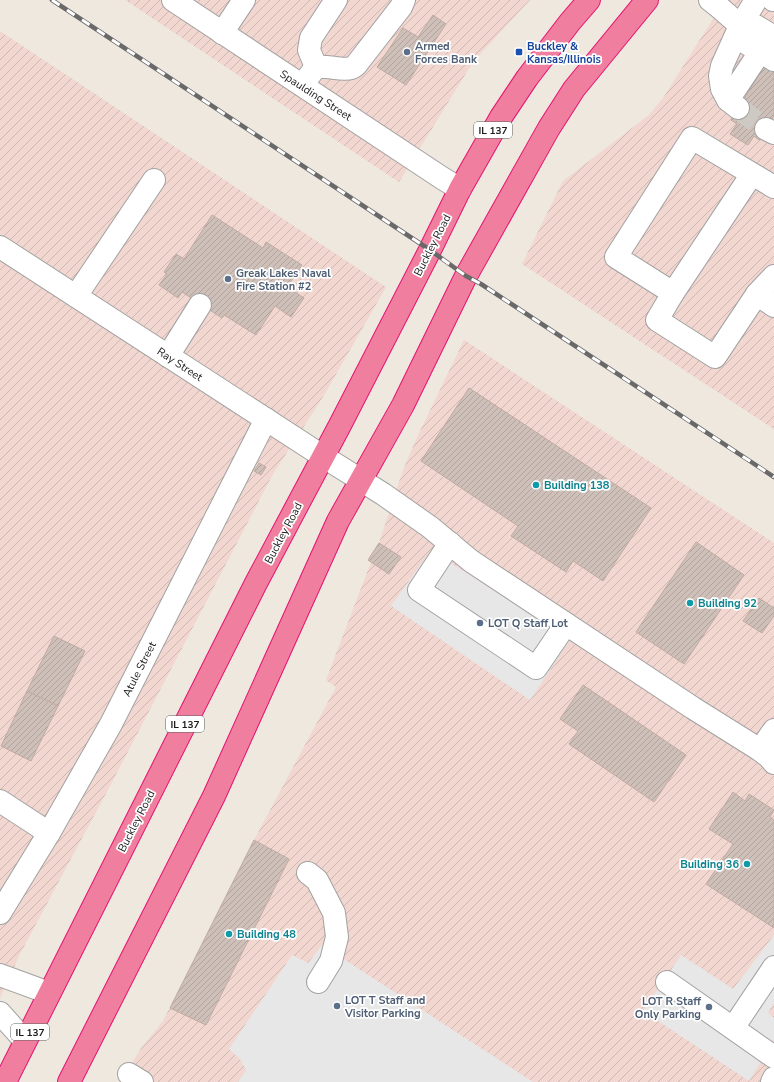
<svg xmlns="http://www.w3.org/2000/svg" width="774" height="1082" viewBox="0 0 774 1082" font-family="'Nunito Sans',sans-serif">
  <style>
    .military { fill: url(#military-furrows) }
    .parking { fill: #e7e7e7 }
    .building { fill: url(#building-hatch); stroke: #c1aba0 }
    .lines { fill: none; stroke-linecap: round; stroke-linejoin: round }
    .minor-tunnel { stroke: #cec9c2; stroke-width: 22; stroke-dasharray: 22 11; stroke-linecap: butt }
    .minor-casing { stroke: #a2a2a2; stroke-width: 24 }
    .highway-casing { stroke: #e71272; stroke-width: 24 }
    .minor { stroke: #fff; stroke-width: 22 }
    .highway { stroke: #ef7e9f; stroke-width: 22 }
    .rail-casing { stroke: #696969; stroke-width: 4.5 }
    .rail { stroke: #fff; stroke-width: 3; stroke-dasharray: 9; stroke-linecap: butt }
    .service-dot { fill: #5c6f8a; stroke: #fff; stroke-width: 1.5 }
    .transit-dot { fill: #1a4fb4; stroke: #fff; stroke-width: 1.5 }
    .culture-dot { fill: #0f9aa8; stroke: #fff; stroke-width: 1.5 }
    .labels { text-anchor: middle; stroke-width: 3.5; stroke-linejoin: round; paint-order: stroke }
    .shield { fill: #fff; stroke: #5f5f5f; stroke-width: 1 }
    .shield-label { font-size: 10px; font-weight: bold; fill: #1b1b1b }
    .service-label { font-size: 11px; font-weight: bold; fill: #4e5e75; stroke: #fff; text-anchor: start }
    .transit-label { font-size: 11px; font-weight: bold; fill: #164399; stroke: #fff; text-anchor: start }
    .street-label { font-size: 11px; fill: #1b1b1b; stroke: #fff }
    .culture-label { font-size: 11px; font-weight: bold; fill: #0d838f; stroke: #fff; text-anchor: start }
  </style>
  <defs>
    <pattern id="military-furrows" width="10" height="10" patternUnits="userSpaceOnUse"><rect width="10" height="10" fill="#f2d6d0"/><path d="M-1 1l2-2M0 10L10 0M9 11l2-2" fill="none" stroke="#cfb7b2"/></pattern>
    <pattern id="building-hatch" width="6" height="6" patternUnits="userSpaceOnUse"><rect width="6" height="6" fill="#cec0b8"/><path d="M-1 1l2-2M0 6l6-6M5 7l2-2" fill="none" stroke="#b0a49e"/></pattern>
  </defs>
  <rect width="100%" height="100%" fill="#eee8df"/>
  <!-- military -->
  <g class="military">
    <polygon points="125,0 530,0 473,62 399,182"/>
    <polygon points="725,0 774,0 774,429 522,264 563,181 649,115 663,98"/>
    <polygon points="0,31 386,287 323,397 273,474 110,786 20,954 0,998"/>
    <polygon points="464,340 774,543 774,1082 120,1082 142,1047 163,1021 254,840 336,687 326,680 371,562 368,560 379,543 403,470 418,435"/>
  </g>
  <!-- parking -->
  <g class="parking">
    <polygon points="431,550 570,640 530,700 391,606"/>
    <polygon points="774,935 774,1003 768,1013 774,1018 774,1040 749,1081 643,1011 681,955 733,989"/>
    <polygon points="322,945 533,1082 238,1082 246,1070 240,1059 229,1049 292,955 308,963"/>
  </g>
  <!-- building -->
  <g class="building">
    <polygon points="433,15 446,24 406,85 377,67 403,28 418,37"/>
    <polygon points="774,50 774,116 759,140 754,136 748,145 730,134 737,124 731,120"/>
    <polygon points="212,215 263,248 266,242 302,265 287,287 304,298 291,317 275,306 256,335 224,315 222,318 182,292 178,298 159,285 167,274 164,272 176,254 184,259"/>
    <polygon points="469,388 651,508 603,581 573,561 566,572 511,536 518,526 421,461"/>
    <polygon points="259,463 266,467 261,475 254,471"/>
    <polygon points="696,542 744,575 684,664 636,632"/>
    <polygon points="379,543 401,557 389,574 368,560"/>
    <polygon points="759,598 774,608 774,616 762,633 743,621"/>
    <polygon points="54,636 85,651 58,706 27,691"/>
    <polygon points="583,685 686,755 654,802 569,744 578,731 560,719"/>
    <polygon points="27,691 58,706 31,761 1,746"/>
    <polygon points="733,792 745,801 749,794 774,810 770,817 774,820 774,928 706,884 733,844 709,829"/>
    <polygon points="254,840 289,859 206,1025 170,1008"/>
  </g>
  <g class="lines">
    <!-- minor-tunnel -->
    <polyline class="minor-tunnel" points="738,108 766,129"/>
    <!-- minor casing -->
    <g class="minor-casing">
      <g id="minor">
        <polyline points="173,0 442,178 460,189"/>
        <polyline points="710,0 720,8 743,28 746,43 774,60"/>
        <polyline points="773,0 774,0"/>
        <polyline points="743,28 756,26 774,37"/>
        <polyline points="222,33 244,0"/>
        <polyline points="316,67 309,50 311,38 336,0"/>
        <path d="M302,85l14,-18c11,-2 26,4 35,1 2,0 4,-2 5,-3l45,-58 3,-7"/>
        <polyline points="728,100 760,52"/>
        <polyline points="738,108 728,100 722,89 720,76 722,66 740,26 756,0"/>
        <polyline points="766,129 774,133"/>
        <polyline points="752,174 673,293 616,257 692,138 774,187"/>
        <polyline points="0,247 324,457 383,494 430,527 471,561 693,708 760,750 769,757 774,763"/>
        <polyline points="673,293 657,320 715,357 757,294 774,276"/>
        <polyline points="757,294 774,306"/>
        <polyline points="76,296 154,180"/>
        <polyline points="168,356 200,305"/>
        <polyline points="450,543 419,590 536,668 566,624"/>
        <polyline points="760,750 774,730"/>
        <polyline points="0,801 49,833"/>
        <polyline points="308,873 317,880 334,913 337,937 331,961 318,982"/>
        <polyline points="0,913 49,833 111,724 266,419"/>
        <polyline points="0,975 49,993"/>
        <polyline points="667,982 774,1057"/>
        <polyline points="0,1013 25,1041"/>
        <polyline points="733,1028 774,967"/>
        <polyline points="129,1074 142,1082"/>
        <polyline points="772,1082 774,1078"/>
      </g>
    </g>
    <!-- highway casing -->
    <g class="highway-casing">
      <g id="highway">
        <polyline points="5,1082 256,583 340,425 430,250 460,189 501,117 527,78 570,22 589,0"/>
        <polyline points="69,1082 214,796 338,521 403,405 466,276 549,128 574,89 647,0"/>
      </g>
    </g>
    <!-- minor -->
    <use href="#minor" class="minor"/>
    <!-- highway -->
    <use href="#highway" class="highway"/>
    <!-- rail casing -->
    <g class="rail-casing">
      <polyline id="rail" points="52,0 430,250 466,276 481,284 774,477"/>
    </g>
    <!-- rail -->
    <use href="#rail" class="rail"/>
  </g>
  <!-- markers -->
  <g class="service-dot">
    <circle cx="407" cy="52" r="4"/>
    <circle cx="228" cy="279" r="4"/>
    <circle cx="480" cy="623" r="4"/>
    <circle cx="337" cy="1006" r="4"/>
    <circle cx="709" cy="1007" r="4"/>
  </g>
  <rect class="transit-dot" x="515" y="48" width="8" height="8" rx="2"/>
  <g class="culture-dot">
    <circle cx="536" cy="485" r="4"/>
    <circle cx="690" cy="603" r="4"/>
    <circle cx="747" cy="864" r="4"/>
    <circle cx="229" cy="934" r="4"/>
  </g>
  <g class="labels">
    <!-- shield labels -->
    <g class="shield">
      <rect x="474" y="122" width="38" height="16" rx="3"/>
      <rect x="166" y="716" width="38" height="16" rx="3"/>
      <rect x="11" y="1024" width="38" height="16" rx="3"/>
    </g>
    <g class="shield-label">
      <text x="493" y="134">IL 137</text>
      <text x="185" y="728">IL 137</text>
      <text x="30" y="1036">IL 137</text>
    </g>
    <!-- service labels -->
    <g class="service-label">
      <text x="415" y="50">Armed<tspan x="415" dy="13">Forces Bank</tspan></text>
      <text x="236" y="277">Greak Lakes Naval<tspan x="236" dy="13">Fire Station #2</tspan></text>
      <text x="488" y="627">LOT Q Staff Lot</text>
      <text x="345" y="1004">LOT T Staff and<tspan x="345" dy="13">Visitor Parking</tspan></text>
      <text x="701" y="1005" text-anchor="end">LOT R Staff<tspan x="701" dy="13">Only Parking</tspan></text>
    </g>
    <!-- transit labels -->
    <g class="transit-label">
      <text x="527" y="50">Buckley &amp;<tspan x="527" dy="13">Kansas/Illinois</tspan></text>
    </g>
    <!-- street labels -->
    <g class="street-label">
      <text transform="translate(316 95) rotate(33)" y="4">Spaulding Street</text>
      <text transform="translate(432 245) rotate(-63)" y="4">Buckley Road</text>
      <text transform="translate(180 364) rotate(33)" y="4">Ray Street</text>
      <text transform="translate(283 533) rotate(-62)" y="4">Buckley Road</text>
      <text transform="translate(139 669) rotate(-63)" y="4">Atule Street</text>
      <text transform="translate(136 821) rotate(-63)" y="4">Buckley Road</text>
    </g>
    <!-- culture labels -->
    <g class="culture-label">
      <text x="544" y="489">Building 138</text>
      <text x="698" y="607">Building 92</text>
      <text x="739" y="868" text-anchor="end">Building 36</text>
      <text x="237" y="938">Building 48</text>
    </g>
  </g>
</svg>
